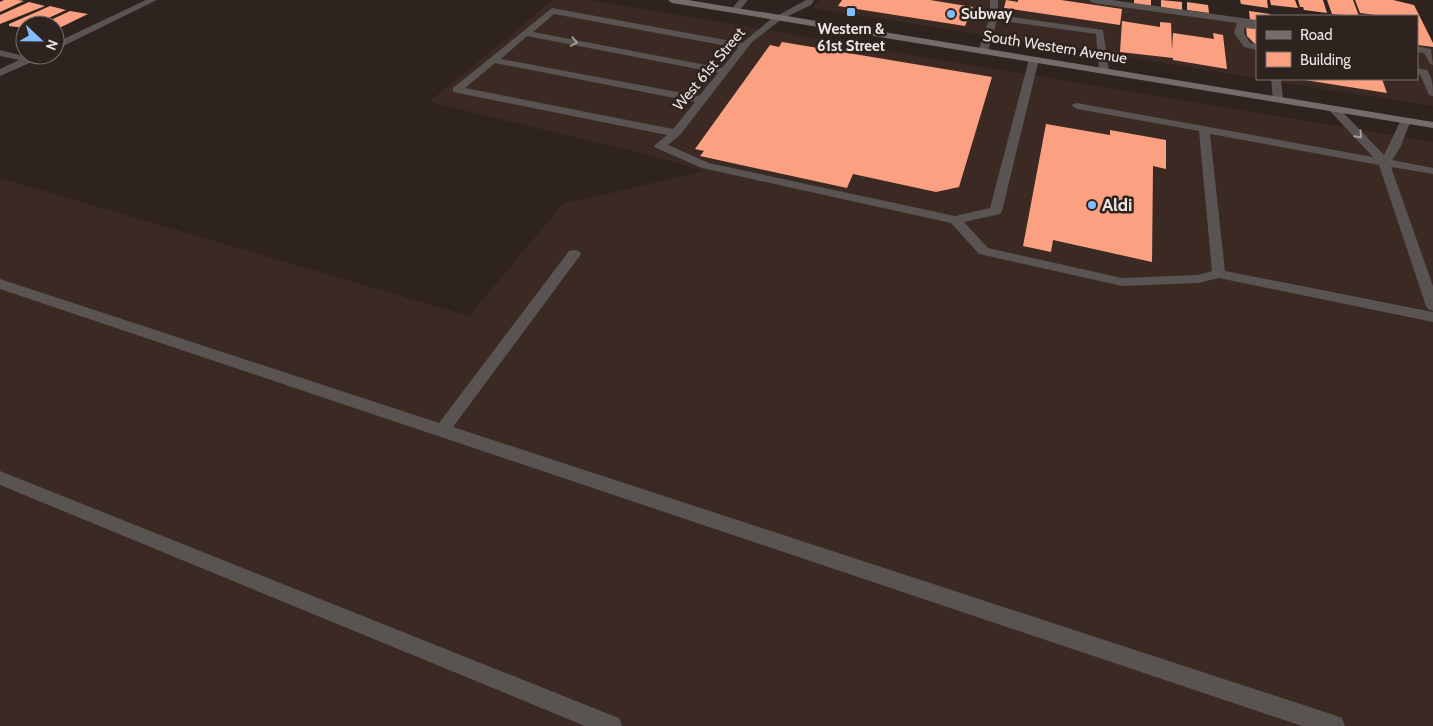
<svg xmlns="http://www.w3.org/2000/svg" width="1433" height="726" viewBox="0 0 1433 726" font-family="Cabin,sans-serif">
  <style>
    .built { fill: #3b2a24 }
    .building { fill: #fba080 }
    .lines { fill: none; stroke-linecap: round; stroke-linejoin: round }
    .service { fill: #595351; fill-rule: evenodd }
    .minor { fill: #595351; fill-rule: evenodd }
    .secondary { fill: #756c69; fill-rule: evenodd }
    .oneway { stroke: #a29c9a }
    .poi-dot { fill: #81bdfa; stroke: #2e231f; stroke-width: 2 }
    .labels { text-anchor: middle; stroke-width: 5; stroke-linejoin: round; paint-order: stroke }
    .far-poi-label { font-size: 15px; font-weight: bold; fill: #ece5e2; stroke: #2e231f; text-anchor: start }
    .far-street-label { font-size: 15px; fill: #ece5e2; stroke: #2e231f }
    .poi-label { font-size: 18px; font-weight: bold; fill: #ece5e2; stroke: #2e231f; text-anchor: start }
  </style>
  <rect width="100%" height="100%" fill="#2e231f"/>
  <!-- built -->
  <g class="built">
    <polygon points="553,0 586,0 1433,142 1433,726 0,726 0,178 469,316 563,204 704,171 649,155 429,102"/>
    <polygon points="819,0 1093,0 1257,23 1257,78 813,8"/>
    <polygon points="1417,46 1433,48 1433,106 1259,79 1417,79"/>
  </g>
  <!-- building -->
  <g class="building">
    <polygon points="4,0 18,0 24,1 0,12 0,2"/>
    <polygon points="842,0 930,0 973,7 965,26 838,6"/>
    <polygon points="1006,0 1018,2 1018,0 1061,0 1122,9 1120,25 1004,8"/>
    <polygon points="1134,0 1151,0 1151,6 1134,4"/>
    <polygon points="1161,0 1182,2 1182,11 1161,7"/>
    <polygon points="1240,0 1267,0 1268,8 1241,4"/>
    <polygon points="1270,0 1295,0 1298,8 1271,5"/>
    <polygon points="1298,0 1323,0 1327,13 1304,10 1303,7 1300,7"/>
    <polygon points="1327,0 1353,0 1359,16 1332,14"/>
    <polygon points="1355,0 1393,0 1414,5 1433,43 1433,47 1417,45 1417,16 1385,16 1360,13"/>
    <polygon points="29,2 45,6 0,24 0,15"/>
    <polygon points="1187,2 1208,5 1209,13 1187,10"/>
    <polygon points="50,6 66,10 33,25 25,25 25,28 9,26 9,24"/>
    <polygon points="70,11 88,14 55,30 55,25 40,25"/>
    <polygon points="1249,11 1270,14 1270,16 1257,16 1257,20 1250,20"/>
    <polygon points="1122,21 1160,27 1160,22 1171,23 1172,50 1173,33 1214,39 1213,33 1223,35 1227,69 1173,60 1173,58 1120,52"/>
    <polygon points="1246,27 1257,28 1257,46 1247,36"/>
    <polygon points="782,42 992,77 959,187 936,192 853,174 847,188 700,156 704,151 695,149 770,45 779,47"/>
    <polygon points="1305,79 1382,79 1387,93 1305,80"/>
    <polygon points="1046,124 1110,135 1110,130 1166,140 1166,169 1153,166 1152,262 1053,240 1051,252 1023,246"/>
  </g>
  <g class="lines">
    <!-- service -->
    <g class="service">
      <polygon points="739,0 748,0 738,12 732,12 731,10"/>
      <polygon points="990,0 998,0 998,15 1103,30 1109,71 1104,74 1099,71 1096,34 997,20 988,51 983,54 980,53 978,51 990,17"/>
      <polygon points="1089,0 1112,0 1257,20 1256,29 1244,28 1244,33 1250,43 1257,44 1257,50 1244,47 1234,33 1237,23 1093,3"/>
      <path d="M552,8l190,35 34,-28h6v4l-30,23 -72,93 -12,10 41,18 246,53 35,-8 39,-149 2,-2h6l2,2 -37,152 -2,3 -36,8 24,26 134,30 76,-3 14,-4 -13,-140 -122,-22 -5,-3 1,-2 4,-1 296,54 -44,-47 -1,-2 1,-2h8l47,49 17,-35 1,-2h8l1,2 -11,28 -8,12 41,8v6l-42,-7 42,119v25l-5,-2 -2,-3 -47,-141 -169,-31 15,137 208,41v10l-214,-44 -21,5 -76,3 -138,-31 -5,-1 -28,-31 -249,-55 -46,-20 -2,-2 13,-11 -214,-43v-4zM554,14l184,34 -16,20 -189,-36zM527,36l191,37 -19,23 -198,-37zM495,63l200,39 -22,27 -208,-41z"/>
      <polygon points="1417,46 1431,49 1433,65 1430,64 1424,53 1417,52"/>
      <path d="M1417,68l10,2c6,9 6,16 6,26l-4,-1 -9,-21h-3z"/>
      <polygon points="1271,79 1281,79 1283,99 1282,101 1278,102 1273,99"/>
      <polygon points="574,250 579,251 581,254 579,257 453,427 1334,715 1342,718 1345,726 1302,726 0,289 0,279 439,423 569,251"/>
      <polygon points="0,471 611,715 619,718 622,726 585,726 0,485"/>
    </g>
    <!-- minor -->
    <g class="minor">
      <polygon points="146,0 157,0 55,50 55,43"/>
      <polygon points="806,0 814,0 811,5 782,19 779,20 775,17"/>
      <polygon points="0,50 27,57 43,55 32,62 0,76 0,69 19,60 0,56"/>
    </g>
    <!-- secondary -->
    <polygon class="secondary" points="668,0 688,0 1433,122 1433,128 672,3"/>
  </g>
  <!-- one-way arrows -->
  <defs><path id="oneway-chevron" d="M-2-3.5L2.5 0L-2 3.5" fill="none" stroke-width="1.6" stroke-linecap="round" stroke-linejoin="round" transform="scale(1.25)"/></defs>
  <g class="oneway">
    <use href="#oneway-chevron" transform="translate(574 42) rotate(11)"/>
    <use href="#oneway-chevron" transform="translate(1359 135) rotate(46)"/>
  </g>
  <!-- markers -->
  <g class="poi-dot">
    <rect x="846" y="7" width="10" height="10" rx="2.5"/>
    <circle cx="951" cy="14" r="5"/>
    <circle cx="1092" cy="205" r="5"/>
  </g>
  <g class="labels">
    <!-- far-poi labels -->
    <g class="far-poi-label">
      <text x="961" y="19">Subway</text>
      <text x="851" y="34" text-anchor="middle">Western &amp;<tspan x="851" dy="17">61st Street</tspan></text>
    </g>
    <!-- far-street labels -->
    <g class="far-street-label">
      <text transform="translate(1055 47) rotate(9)" y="5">South Western Avenue</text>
      <text transform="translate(709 69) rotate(-50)" y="5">West 61st Street</text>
    </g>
    <!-- poi labels -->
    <g class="poi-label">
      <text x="1102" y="211">Aldi</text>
    </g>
  </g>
  <!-- legend -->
  <rect x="1256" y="15" width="162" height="65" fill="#2e231f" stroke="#7a716d"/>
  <rect x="1266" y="31" width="25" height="8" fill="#756c69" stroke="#7a716d"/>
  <text x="1300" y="40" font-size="15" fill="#ece5e2">Road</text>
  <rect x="1266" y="52" width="25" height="15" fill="#fba080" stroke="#7a716d"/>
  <text x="1300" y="65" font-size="15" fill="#ece5e2">Building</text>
  <!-- north arrow -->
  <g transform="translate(40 40) rotate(112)"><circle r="24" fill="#2e231f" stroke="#7a716d"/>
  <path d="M0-4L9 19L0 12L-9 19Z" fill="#81bdfa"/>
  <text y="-8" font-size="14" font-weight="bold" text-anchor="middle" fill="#ece5e2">N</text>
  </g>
</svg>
